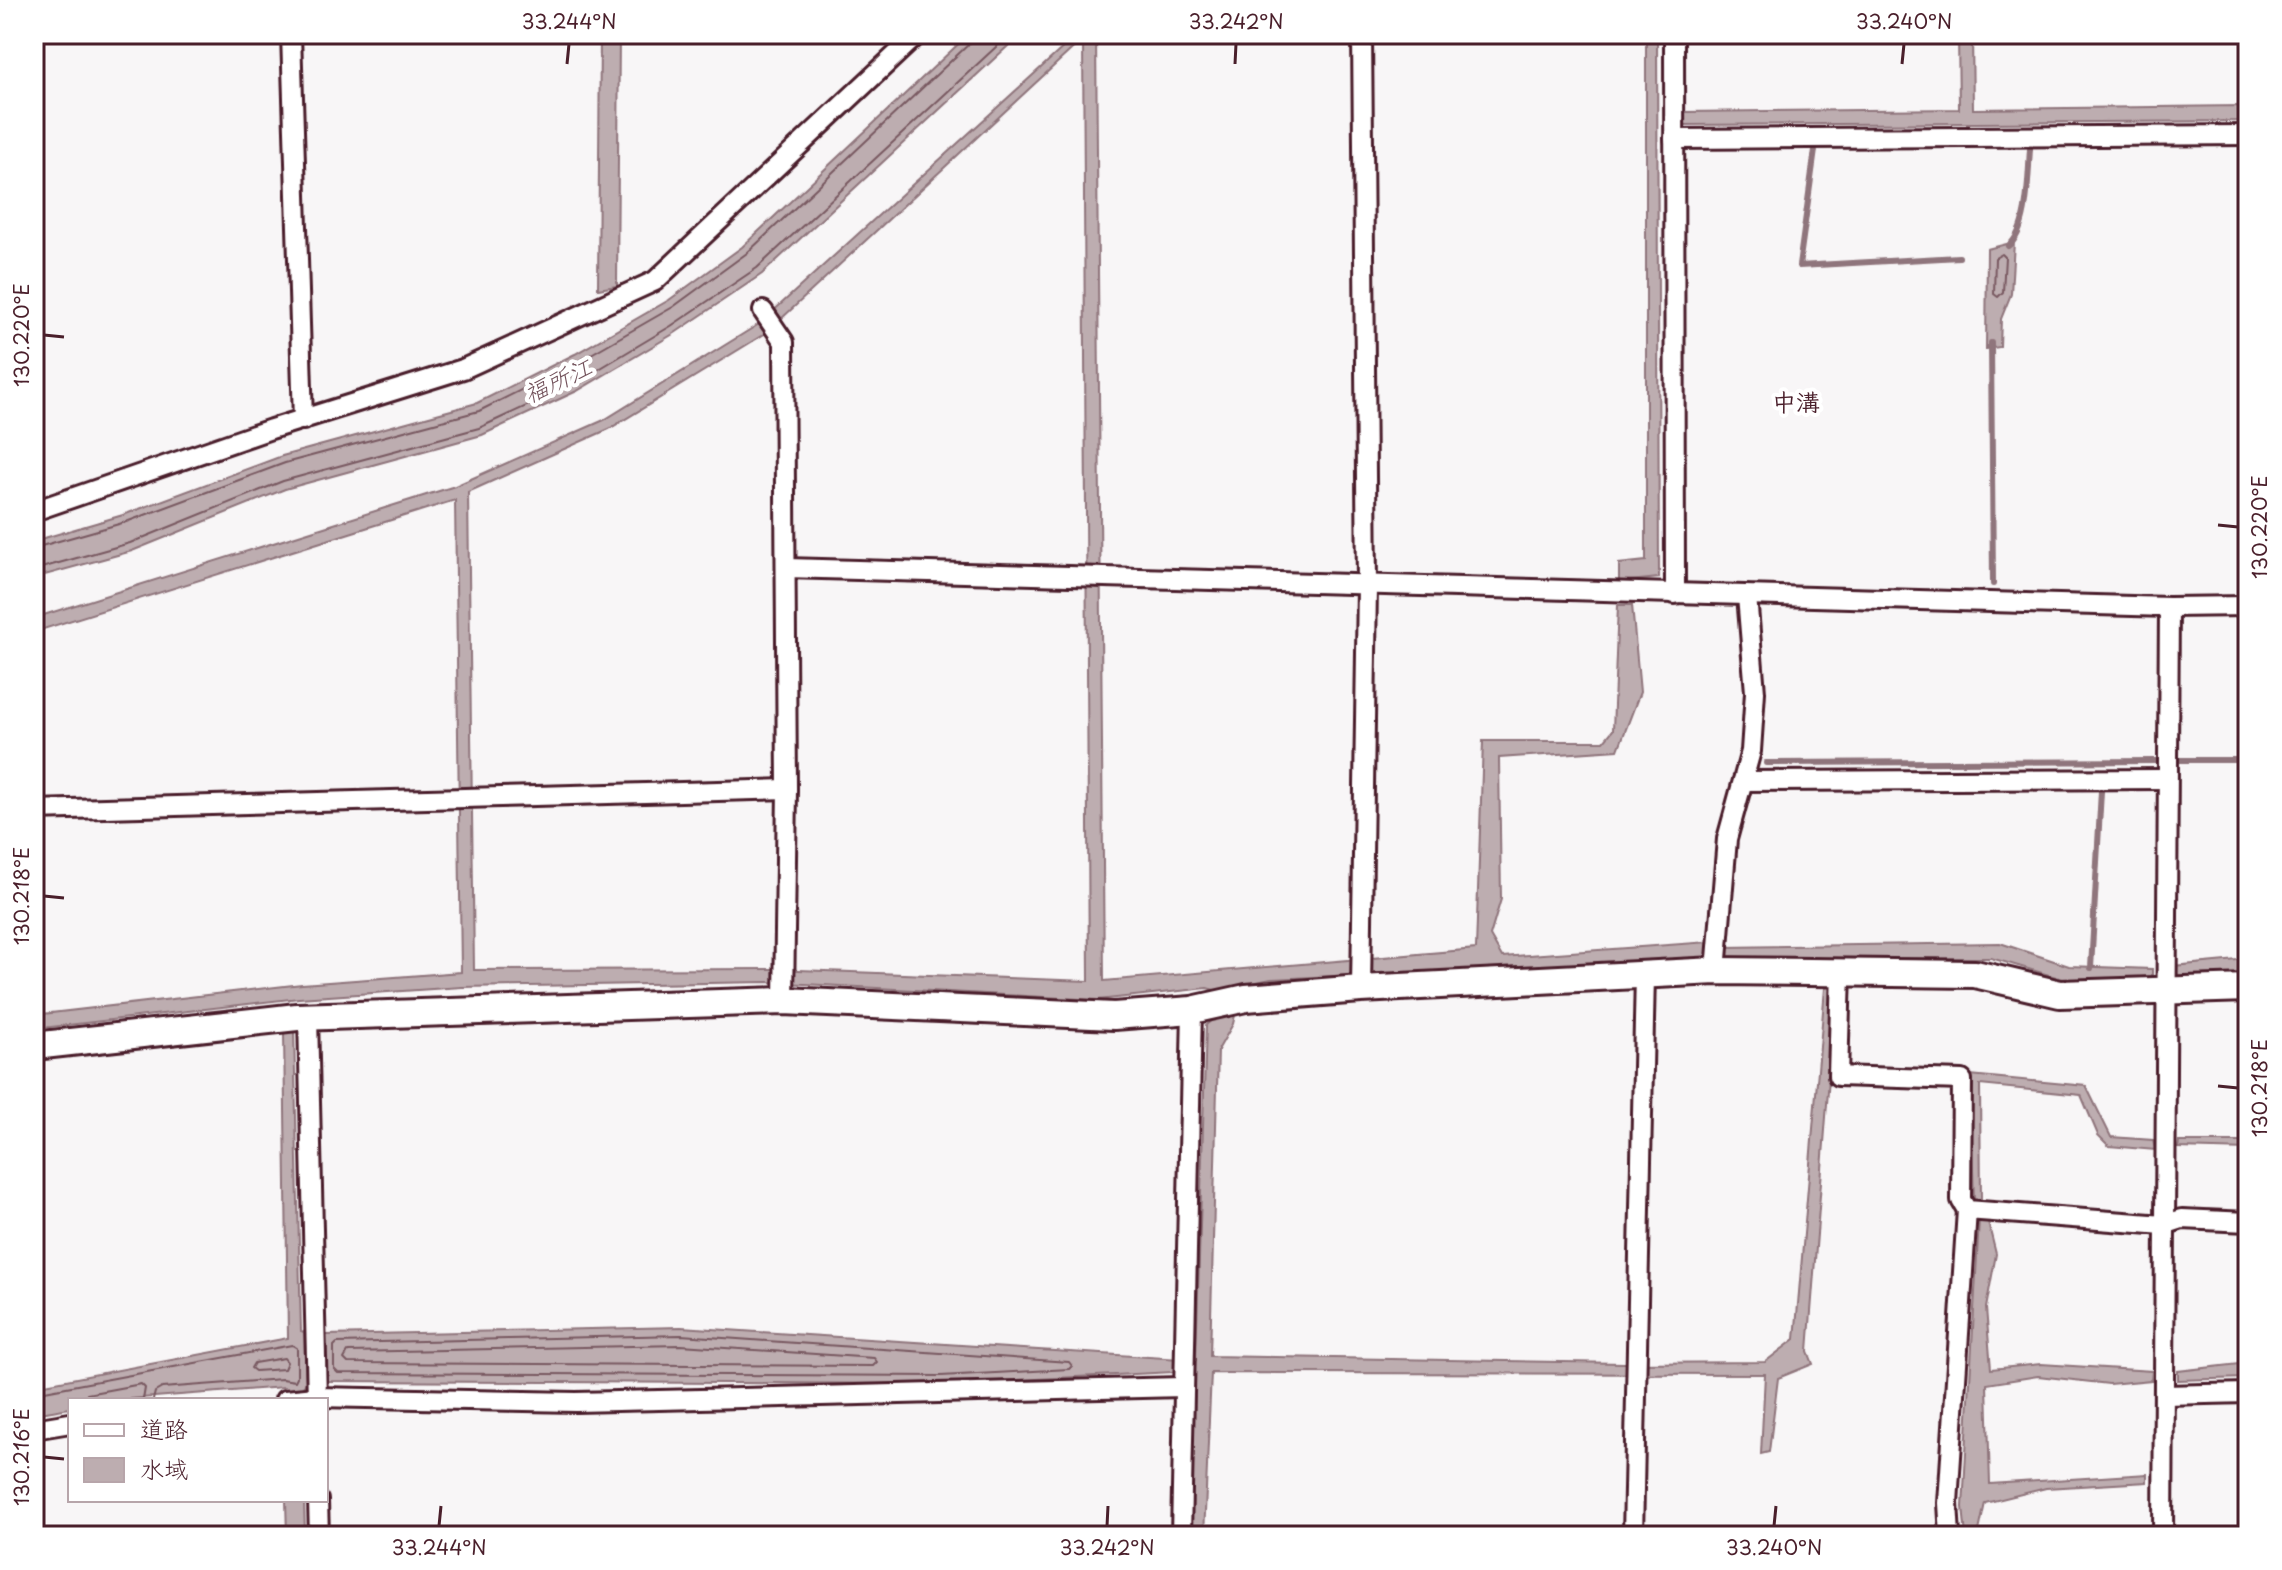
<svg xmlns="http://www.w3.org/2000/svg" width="2282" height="1570" viewBox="0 0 2282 1570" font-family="'Playpen Sans','Klee One',sans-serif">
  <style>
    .water { fill: #bdadb0; stroke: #8f747b; stroke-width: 2; fill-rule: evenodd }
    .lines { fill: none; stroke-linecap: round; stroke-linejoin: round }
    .shore { stroke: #785860; stroke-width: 2 }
    .stream { stroke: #8f747b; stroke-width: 6 }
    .street-casing { stroke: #4a1f2b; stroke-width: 24 }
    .secondary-casing { stroke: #4a1f2b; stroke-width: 32 }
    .street { stroke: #fff; stroke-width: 18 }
    .secondary { stroke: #fff; stroke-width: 26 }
    .ticks { fill: none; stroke: #4a1f2b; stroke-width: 3 }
    .labels { text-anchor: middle; stroke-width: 8; stroke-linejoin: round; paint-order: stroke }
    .water-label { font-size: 24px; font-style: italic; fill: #72515a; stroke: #fff }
    .neighbourhood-label { font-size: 24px; font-weight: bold; fill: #4a1f2b; stroke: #fff }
    .neatline { fill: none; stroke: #4a1f2b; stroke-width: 3 }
    .ticks-label { font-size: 20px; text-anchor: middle; fill: #4a1f2b }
  </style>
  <rect width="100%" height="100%" fill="#f8f6f7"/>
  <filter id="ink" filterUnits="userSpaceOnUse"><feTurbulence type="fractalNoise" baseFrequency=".0125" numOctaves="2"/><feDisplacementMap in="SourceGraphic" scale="16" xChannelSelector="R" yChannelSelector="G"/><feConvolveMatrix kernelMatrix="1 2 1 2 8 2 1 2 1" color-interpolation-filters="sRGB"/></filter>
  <g filter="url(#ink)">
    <!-- water -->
    <g class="water">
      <polygon points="600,34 619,34 617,286 598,289"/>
      <polygon points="969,34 1021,34 762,274 675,333 577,391 482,435 285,489 132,551 34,578 34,541 123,515 282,456 477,403 575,354 669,300 742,247"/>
      <path d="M1078,34h18l8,947 372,-32 7,-208h121l9,-11 5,-125h14l8,87 -22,58 -119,8 2,141 -11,37 12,21 207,-15v12l-6,5 -432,20 -29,6 -9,39 -15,26 -8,306 415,7 140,-1 30,-23 30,-351 7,-1 -3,91 -21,273 5,13 -35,14 -9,74 -8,2 4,-80 -554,-1 -7,163h-13l4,-163 -21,-1 -233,12 -615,-3v-46l355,-8 515,33 10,-335 13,-11 3,-22 -15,-4 -109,12 -330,-18 -306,5 -163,11 -265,31v-14l268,-31 159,-12 -6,-472 -421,132v-14l421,-132 149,-66 155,-96zM1083,39l6,942 -316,-12 -299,1 -6,-478 141,-63 157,-96z"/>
      <polygon points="1646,34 1657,34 1659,578 1619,582 1619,564 1646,561"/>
      <polygon points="1958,34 1972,34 1973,109 2242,106 2241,121 1683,125 1684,112 1959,109"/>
      <polygon points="2014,242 2011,294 2001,319 2000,347 1986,349 1987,249"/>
      <polygon points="2000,943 2069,966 2152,969 2152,981 2066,980 1991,958 1728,958 1725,947"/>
      <polygon points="2248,959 2248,974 2174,978 2173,966"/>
      <polygon points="294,1031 301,1331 304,1332 306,1383 302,1388 285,1390 284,1387 115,1400 70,1400 70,1408 34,1414 34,1386 288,1338 284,1032"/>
      <polygon points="1970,1075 2086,1086 2111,1137 2153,1140 2155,1150 2109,1146 2098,1135 2081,1095 1980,1085 1981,1200 1974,1200"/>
      <polygon points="2179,1142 2248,1142 2248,1150 2178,1148"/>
      <polygon points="1979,1220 1988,1222 1996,1254 1986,1308 1991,1369 2041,1364 2152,1371 2151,1380 2109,1384 2038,1376 1987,1384 1990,1484 2147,1474 2147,1482 2046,1488 1985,1503 1978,1536 1966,1536 1963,1507"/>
      <polygon points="2248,1363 2248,1378 2178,1380 2178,1371"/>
      <polygon points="286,1500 304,1500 305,1536 287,1536"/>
    </g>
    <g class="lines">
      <!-- shore -->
      <g class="shore">
        <polygon points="2002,254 2005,257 2003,292 1998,297 1994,294 1995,258"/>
        <polyline points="34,548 126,522 285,463 479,411 579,361 673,307 747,253 970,43 973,34"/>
        <polyline points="34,570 130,543 283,481 479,428 574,384 671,326 757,268 1010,34"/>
        <polygon points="681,1335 1069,1362 1072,1366 1069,1369 941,1376 338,1373 334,1369 334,1346 337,1343"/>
        <polygon points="681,1345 874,1358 877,1362 873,1366 348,1363 344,1359 348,1352"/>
        <polygon points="284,1358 287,1362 284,1369 255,1371 251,1368 254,1363"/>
        <polyline points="34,1393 292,1345 297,1348 297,1377 295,1381 282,1379 162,1388 155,1392 153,1400"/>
        <polyline points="85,1400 87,1394 141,1384 145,1388 143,1400"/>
      </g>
      <!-- stream -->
      <g class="stream">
        <polyline points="1815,150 1799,266 1959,257"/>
        <path d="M2008,246c21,-15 20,-72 22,-97"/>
        <polyline points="1991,343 1993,584"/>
        <polyline points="2177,760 2248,760"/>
        <polyline points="1766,763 2156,761"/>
        <polyline points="2091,968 2101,791"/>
      </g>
      <!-- street casing -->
      <g class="street-casing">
        <g id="street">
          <polyline points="291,34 303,420"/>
          <polyline points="1674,34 1675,594"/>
          <polyline points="1674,139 2248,135"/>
          <polyline points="763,311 784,342 787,789 784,1001"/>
          <polyline points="34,511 271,429 463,369 655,281 918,34"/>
          <polyline points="786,568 2169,607 2248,606"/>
          <polyline points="1743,781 2166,779"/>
          <polyline points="34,810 787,789"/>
          <polyline points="1716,971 1727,839 1751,751 1755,692 1747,596"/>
          <polyline points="1841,971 1838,1076 1962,1080 1961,1200 1967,1210 2164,1225 2182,1219 2248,1222"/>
          <polyline points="1361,989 1367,586 1362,34"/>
          <polyline points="308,1017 317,1400"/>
          <polyline points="2164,1395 2248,1393"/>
          <polyline points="285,1400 316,1397 576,1402 1183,1387"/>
          <polyline points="34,1429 70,1423"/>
          <polyline points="318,1500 319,1536"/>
          <polyline points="1181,1536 1192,1010"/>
          <polyline points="1633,1536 1645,974"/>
          <polyline points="1950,1536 1948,1503 1967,1210"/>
          <polyline points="2163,1536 2169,607"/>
        </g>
      </g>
      <!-- secondary casing -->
      <g class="secondary-casing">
        <polyline id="secondary" points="34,1046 297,1017 784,1001 1114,1016 1192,1010 1246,998 1361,989 1716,971 1975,974 2060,994 2248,988"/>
      </g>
      <!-- street -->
      <use href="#street" class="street"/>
      <!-- secondary -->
      <use href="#secondary" class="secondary"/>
    </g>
  </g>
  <!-- ticks -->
  <path class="ticks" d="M567,64l2,-20M1235,64l1,-20M1902,64l2,-20M44,335l20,2M2218,525l20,2M44,896l20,2M2218,1086l20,2M44,1457l20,2M439,1526l2,-20M1107,1526l1,-20M1774,1526l2,-20"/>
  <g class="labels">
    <!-- water labels -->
    <g class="water-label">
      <text transform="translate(558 381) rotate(-25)" y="8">福所江</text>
    </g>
    <!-- neighbourhood labels -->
    <g class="neighbourhood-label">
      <text x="1796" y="411">中溝</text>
    </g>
  </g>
  <!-- margin -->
  <rect width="2282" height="1570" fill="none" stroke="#fff" stroke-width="88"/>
  <!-- legend -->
  <rect x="68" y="1398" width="260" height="104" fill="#ffffff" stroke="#b7a5aa" stroke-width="2"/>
  <rect x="84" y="1424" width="40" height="12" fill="#ffffff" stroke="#b7a5aa" stroke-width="2"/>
  <text x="140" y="1438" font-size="24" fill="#4a1f2b">道路</text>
  <rect x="84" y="1458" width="40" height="24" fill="#bdadb0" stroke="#b7a5aa" stroke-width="2"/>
  <text x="140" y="1478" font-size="24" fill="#4a1f2b">水域</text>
  <rect x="44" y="44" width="2194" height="1482" class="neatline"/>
  <g class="ticks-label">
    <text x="569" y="29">33.244°N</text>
    <text x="1236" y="29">33.242°N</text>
    <text x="1904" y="29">33.240°N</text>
    <text transform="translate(22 335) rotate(-90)" y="7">130.220°E</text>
    <text transform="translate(2260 527) rotate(-90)" y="7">130.220°E</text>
    <text transform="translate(22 896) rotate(-90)" y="7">130.218°E</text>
    <text transform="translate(2260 1088) rotate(-90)" y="7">130.218°E</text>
    <text transform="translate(22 1457) rotate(-90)" y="7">130.216°E</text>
    <text x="439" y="1555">33.244°N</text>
    <text x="1107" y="1555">33.242°N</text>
    <text x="1774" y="1555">33.240°N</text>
  </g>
</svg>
